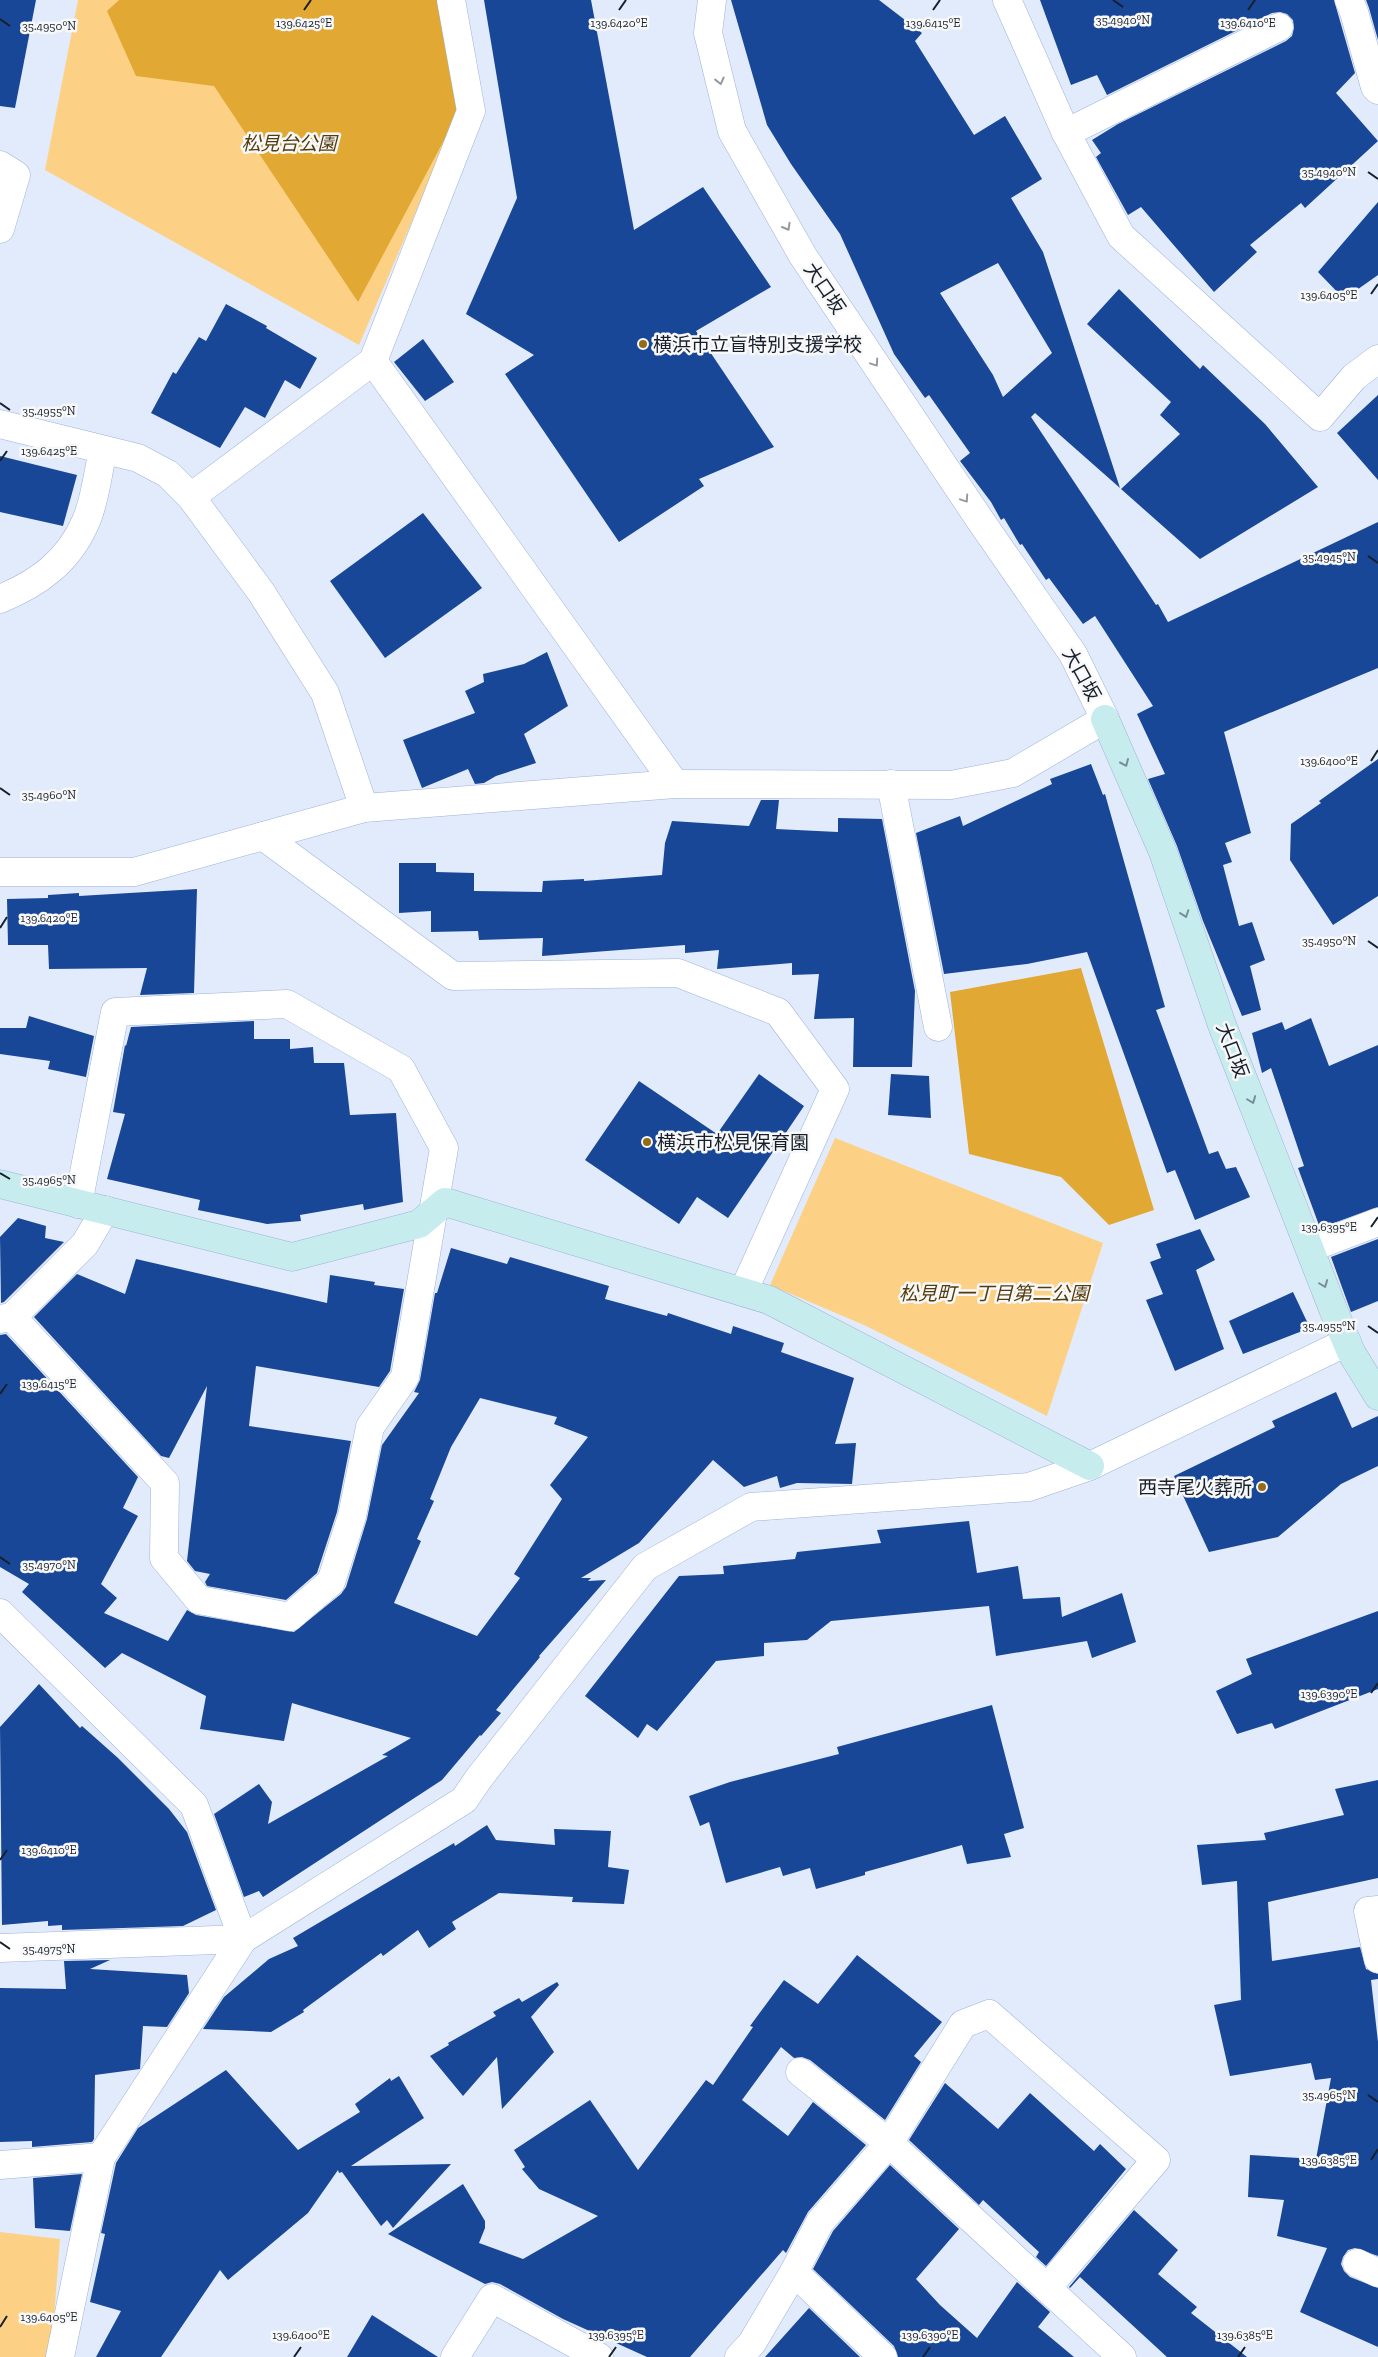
<svg xmlns="http://www.w3.org/2000/svg" width="1378" height="2357" viewBox="0 0 1378 2357" font-family="'Zilla Slab','Noto Sans JP',serif">
  <style>
    .green { fill: #fdd185 }
    .forest { fill: #e1a834 }
    .building { fill: #184798; fill-rule: evenodd }
    .lines { fill: none; stroke-linecap: round; stroke-linejoin: round }
    .street-casing { stroke: #9db3d8; stroke-width: 29 }
    .secondary-casing { stroke: #9db3d8; stroke-width: 29 }
    .street { stroke: #fff; stroke-width: 28 }
    .secondary { stroke: #c7ecee; stroke-width: 28 }
    .oneway { stroke: #969aa0 }
    .oneway2 { stroke: #779097 }
    .ticks { fill: none; stroke: #161f2c; stroke-width: 2 }
    .poi-dot { fill: #946c15; stroke: #f8f8f8; stroke-width: 2 }
    .labels { text-anchor: middle; stroke-width: 5; stroke-linejoin: round; paint-order: stroke }
    .park-label { font-size: 19px; font-style: italic; fill: #523b0c; stroke: #f8f8f8 }
    .street-label { font-size: 19px; fill: #161f2c; stroke: #f8f8f8 }
    .poi-label { font-size: 19px; fill: #161f2c; stroke: #f8f8f8; text-anchor: start }
    .ticks-label { font-size: 12px; text-anchor: middle; fill: #161f2c; stroke: #f8f8f8; stroke-width: 5; stroke-linejoin: round; paint-order: stroke }
  </style>
  <rect width="100%" height="100%" fill="#e2ebfb"/>
  <!-- green -->
  <g class="green">
    <polygon points="78,0 430,0 458,114 359,345 45,170"/>
    <polygon points="835,1138 1103,1243 1047,1416 864,1325 770,1285"/>
    <polygon points="0,2232 60,2239 51,2357 0,2357"/>
  </g>
  <!-- forest -->
  <g class="forest">
    <polygon points="119,0 438,0 458,114 358,302 214,86 136,76 107,11"/>
    <polygon points="1081,968 1154,1210 1109,1225 1061,1177 969,1154 950,992"/>
  </g>
  <!-- building -->
  <g class="building">
    <polygon points="0,0 36,0 15,108 0,106"/>
    <polygon points="484,0 591,0 634,230 703,187 771,287 696,331 774,447 699,479 704,486 619,542 505,374 534,355 466,314 517,198"/>
    <path d="M731,0h148l43,33 -7,8 59,94 31,-19 37,63 -31,19 32,54 77,236 -85,-75 -4,4 125,188 2,-1 10,18 210,-100v146l-154,64 27,101 -26,10 7,19 -9,3 16,61 13,-4 13,38 -15,6 11,44 -19,6 -39,-95 -26,-75 -29,-67 17,-5 -28,-60 16,-8 -58,-90 -12,8 -34,-46 -3,2 -24,-36 -2,1 -16,-27 -3,2 -10,-18 -31,-41 10,-8 -41,-58 -4,3 -31,-44 -54,-120 -49,-70 -24,-39zM998,263l54,90 -49,44 -10,-22 -53,-82z"/>
    <polygon points="1040,0 1334,0 1355,73 1336,93 1378,141 1305,208 1301,203 1250,245 1257,252 1214,292 1141,207 1128,215 1096,157 1101,153 1092,140 1118,124 1286,41 1292,36 1294,28 1293,20 1287,14 1280,12 1272,13 1107,95 1097,75 1071,85"/>
    <polygon points="1366,0 1378,0 1378,40 1369,8"/>
    <polygon points="1378,202 1378,275 1344,299 1318,272"/>
    <polygon points="1119,289 1200,369 1203,365 1265,424 1318,487 1200,559 1121,489 1180,434 1160,415 1171,402 1087,324"/>
    <polygon points="226,304 267,326 266,328 317,358 300,389 285,380 265,418 245,407 220,448 151,413 173,372 176,374 199,337 206,341"/>
    <polygon points="423,339 454,382 425,401 394,362"/>
    <polygon points="1378,395 1378,480 1337,433"/>
    <polygon points="0,456 77,475 63,526 0,512"/>
    <polygon points="423,513 482,588 385,658 330,581"/>
    <polygon points="547,652 568,706 524,734 536,763 496,776 484,783 475,784 468,769 422,788 403,740 475,713 465,691 484,682 483,674 524,664"/>
    <polygon points="1378,759 1378,896 1333,925 1290,860 1291,824 1321,803 1319,801"/>
    <polygon points="1091,764 1103,795 1105,794 1165,1007 1156,1010 1209,1154 1218,1151 1226,1169 1236,1167 1250,1197 1195,1220 1175,1170 1167,1173 1087,952 1027,964 944,974 916,833 960,816 963,826 1052,784 1050,779"/>
    <polygon points="761,800 779,800 776,829 838,832 838,818 882,819 915,991 912,1067 853,1067 854,1018 814,1019 819,974 792,975 792,963 717,969 719,950 685,953 685,945 542,956 543,938 479,940 478,931 431,932 431,911 399,913 399,863 436,863 436,872 474,873 474,891 542,892 543,881 584,879 584,881 662,875 665,843 672,821 749,826"/>
    <polygon points="197,889 194,993 140,995 147,968 49,969 48,945 8,945 7,899 48,898 48,895 79,893 79,896"/>
    <polygon points="29,1016 94,1036 86,1077 48,1069 50,1061 0,1054 0,1028 26,1028"/>
    <polygon points="1311,1018 1329,1066 1378,1045 1378,1207 1320,1228 1298,1168 1304,1166 1271,1068 1262,1073 1252,1033 1282,1022 1285,1030"/>
    <polygon points="254,1021 254,1039 290,1039 290,1049 313,1047 314,1063 344,1063 350,1115 396,1113 403,1202 364,1210 363,1204 300,1215 301,1221 267,1224 198,1210 200,1200 107,1179 125,1114 113,1112 125,1045 126,1046 131,1027"/>
    <polygon points="759,1074 804,1106 728,1218 697,1197 679,1224 585,1160 639,1081 717,1134"/>
    <polygon points="891,1074 929,1076 931,1118 888,1115"/>
    <polygon points="18,1218 46,1226 45,1238 64,1242 4,1302 1,1303 0,1237"/>
    <polygon points="1200,1229 1215,1260 1196,1270 1224,1349 1175,1371 1146,1300 1163,1294 1150,1262 1161,1258 1156,1244"/>
    <polygon points="1378,1239 1378,1301 1351,1312 1331,1257"/>
    <path d="M451,1248l56,16 3,-7 99,29 -4,13 62,17 1,-3 63,21 2,-8 51,17 -3,9 73,26 -19,66 21,-1 -4,41 -55,-1 -17,5 -3,-12 -33,11 -31,-27 -74,83 -58,35h10l-3,3 18,-1 -67,76 1,1 -44,53 5,3 -20,23 -1,-1 -38,45 -179,117 -4,-6 -15,6 -30,-83 45,-30 13,18 -4,22 120,-68 -6,-1 29,-17 -119,-35 -8,38 -84,-12 6,-33 -84,-43 -17,15 -83,-76 7,-8 -29,-17v-232l6,-1 132,143 -15,31 15,8 -37,68 16,14 -13,15 64,28 19,-31 9,5 98,17 47,-38 5,-7 21,-68 15,-74 37,-52 -5,-1 6,-12 15,-87h2zM480,1398l77,19 -3,7 34,13 -38,48 12,14 -48,75 6,4 -43,58 -83,-33 27,-62 -4,-2 17,-38 -4,-2 21,-52z"/>
    <polygon points="136,1259 327,1303 330,1275 375,1282 374,1285 404,1289 390,1371 379,1387 256,1366 249,1426 351,1441 337,1512 317,1573 286,1600 207,1586 205,1582 210,1574 195,1571 187,1561 207,1386 169,1458 161,1456 34,1317 77,1274 125,1294"/>
    <polygon points="1293,1292 1310,1328 1243,1354 1229,1321"/>
    <polygon points="1336,1392 1352,1428 1378,1416 1378,1466 1341,1484 1278,1537 1209,1552 1174,1476 1275,1427 1272,1421"/>
    <polygon points="969,1521 977,1573 1018,1566 1023,1599 1060,1597 1062,1617 1122,1593 1136,1642 1092,1658 1087,1641 996,1656 989,1606 831,1621 807,1640 764,1643 764,1656 716,1661 657,1731 647,1724 638,1738 585,1696 679,1576 724,1574 723,1566 795,1559 797,1552 881,1543 877,1530"/>
    <polygon points="1378,1611 1378,1689 1275,1729 1272,1723 1237,1734 1216,1691 1252,1674 1246,1659"/>
    <polygon points="39,1684 80,1728 82,1726 118,1758 169,1809 187,1832 216,1910 183,1926 62,1930 62,1925 48,1926 48,1921 2,1925 0,1727"/>
    <polygon points="992,1705 1024,1828 1004,1834 1011,1857 967,1864 962,1845 865,1872 865,1875 816,1889 810,1868 783,1876 780,1867 726,1883 709,1822 700,1826 689,1796 730,1782 839,1754 837,1747"/>
    <polygon points="1378,1780 1378,1878 1268,1902 1272,1961 1360,1947 1366,1969 1378,1974 1378,1979 1371,1980 1378,2042 1378,2256 1355,2248 1348,2250 1343,2257 1341,2264 1344,2271 1350,2277 1378,2288 1378,2347 1300,2312 1327,2248 1277,2236 1284,2200 1248,2197 1250,2155 1316,2159 1331,2078 1315,2080 1311,2063 1230,2076 1214,2005 1241,2000 1237,1881 1202,1885 1197,1845 1266,1840 1264,1833 1344,1815 1335,1789"/>
    <polygon points="487,1825 496,1840 555,1845 554,1829 611,1831 608,1867 629,1870 624,1904 572,1902 573,1897 499,1893 452,1922 456,1929 429,1948 418,1930 383,1956 381,1953 303,2010 304,2012 271,2032 203,2029 224,1997 269,1959 298,1946 293,1938 454,1843 455,1846"/>
    <polygon points="857,1955 942,2022 914,2056 921,2062 885,2120 810,2060 802,2057 794,2058 781,2047 742,2100 788,2136 813,2102 866,2145 808,2212 786,2253 783,2250 690,2357 647,2357 563,2319 500,2284 492,2282 485,2284 388,2234 463,2184 485,2221 485,2228 479,2243 523,2259 598,2216 539,2189 522,2169 525,2167 514,2150 590,2100 638,2170 706,2080 713,2085 753,2027 750,2026 784,1980 818,2004"/>
    <polygon points="110,1960 90,1969 187,1975 189,1993 167,2027 143,2026 140,2069 95,2075 94,2139 92,2142 32,2147 32,2141 0,2142 0,1988 66,1989 64,1961"/>
    <polygon points="557,1982 559,1985 531,2017 554,2052 502,2109 497,2057 463,2096 430,2056 449,2045 448,2043 496,2016 493,2012 519,1998 522,2002"/>
    <polygon points="226,2070 298,2150 360,2112 355,2104 390,2078 391,2081 399,2076 424,2118 351,2166 451,2164 393,2228 387,2220 381,2226 342,2172 339,2173 338,2170 308,2213 228,2280 220,2270 161,2357 96,2357 121,2311 90,2302 105,2234 101,2233 116,2163 138,2128"/>
    <polygon points="945,2083 998,2129 1030,2093 1094,2151 1100,2144 1126,2169 1046,2266 1036,2257 1039,2252 983,2200 979,2205 909,2140"/>
    <polygon points="890,2165 959,2229 916,2279 940,2305 977,2338 1017,2282 1050,2312 1038,2327 1074,2357 898,2357 894,2346 813,2269 833,2231"/>
    <polygon points="82,2174 70,2231 35,2228 33,2178"/>
    <polygon points="1134,2210 1178,2250 1158,2274 1197,2307 1191,2313 1247,2357 1167,2357 1080,2277 1070,2288 1069,2287"/>
    <polygon points="809,2308 860,2357 765,2357"/>
    <polygon points="372,2315 438,2357 347,2357"/>
  </g>
  <g class="lines">
    <!-- street casing -->
    <g class="street-casing">
      <g id="street">
        <polyline points="451,0 471,111 373,361 675,784"/>
        <polyline points="1007,0 1066,133 1121,236 1320,417 1354,377 1378,359"/>
        <polyline points="1349,0 1354,12 1375,87 1378,90"/>
        <polyline points="1066,133 1279,27"/>
        <polyline points="0,165 16,175 0,229"/>
        <polyline points="0,424 138,458 168,474 191,497 261,592 325,693 364,808"/>
        <polyline points="191,497 373,361"/>
        <path d="M0,599c39,-16 69,-38 86,-78 9,-20 12,-49 17,-71"/>
        <polyline points="891,784 938,1027"/>
        <polyline points="263,836 453,976 678,973 778,1012 835,1089 743,1292"/>
        <polyline points="0,872 134,872 364,808 675,784 951,785 1013,773 1105,719 1073,654 980,520 803,256 732,131 708,33 712,0"/>
        <polyline points="1310,1248 1378,1222"/>
        <polyline points="12,1317 165,1483 164,1558 199,1600 290,1617 331,1582 352,1516 370,1427 405,1377 444,1148 401,1069 287,1004 115,1012 78,1204"/>
        <polyline points="0,1319 12,1317 85,1244 105,1210"/>
        <polyline points="0,1613 194,1805 243,1939 101,2157 0,2165"/>
        <polyline points="1378,1910 1368,1911 1378,1959"/>
        <polyline points="0,1948 243,1939 464,1800 479,1778 645,1567 751,1507 1029,1487 1090,1466 1347,1342"/>
        <polyline points="800,2072 889,2143 1122,2357"/>
        <polyline points="1357,2263 1378,2273"/>
        <polyline points="794,2272 883,2357"/>
        <polyline points="60,2357 101,2157"/>
        <polyline points="455,2357 492,2298 599,2357"/>
        <polyline points="739,2357 752,2343 794,2272 820,2222 889,2143 963,2024 989,2014 1156,2160 1047,2288"/>
      </g>
    </g>
    <!-- secondary casing -->
    <g class="secondary-casing">
      <g id="secondary">
        <polyline points="1105,719 1163,852 1222,1025 1333,1309 1351,1352 1378,1396"/>
        <polyline points="0,1184 292,1257 419,1224 445,1202 769,1300 1090,1466"/>
      </g>
    </g>
    <!-- street -->
    <use href="#street" class="street"/>
    <!-- secondary -->
    <use href="#secondary" class="secondary"/>
  </g>
  <!-- one-way arrows -->
  <defs><path id="oneway-chevron" d="M-2-3.5L2.5 0L-2 3.5" fill="none" stroke-width="1.6" stroke-linecap="round" stroke-linejoin="round" transform="scale(1.25)"/></defs>
  <g class="oneway">
    <use href="#oneway-chevron" transform="translate(720 81) rotate(76)"/>
    <use href="#oneway-chevron" transform="translate(787 227) rotate(60)"/>
    <use href="#oneway-chevron" transform="translate(875 363) rotate(56)"/>
    <use href="#oneway-chevron" transform="translate(965 499) rotate(56)"/>
  </g>
  <g class="oneway2">
    <use href="#oneway-chevron" transform="translate(1125 763) rotate(66)"/>
    <use href="#oneway-chevron" transform="translate(1185 914) rotate(71)"/>
    <use href="#oneway-chevron" transform="translate(1252 1100) rotate(69)"/>
    <use href="#oneway-chevron" transform="translate(1324 1284) rotate(69)"/>
  </g>
  <!-- ticks -->
  <path class="ticks" d="M1113,0l10,7M304,10l7,-10M619,10l7,-10M933,10l7,-10M1248,10l7,-10M0,19l10,7M1368,172l10,7M1371,294l7,-10M0,403l10,7M0,461l7,-10M1368,556l10,7M1371,761l7,-11M0,788l10,7M0,928l7,-11M1368,941l10,7M0,1173l10,6M1371,1227l7,-10M1368,1326l10,7M0,1394l7,-10M0,1557l10,7M1371,1693l7,-10M0,1860l7,-10M0,1942l10,7M1368,2095l10,7M1371,2160l7,-11M0,2327l7,-11M294,2357l7,-10M609,2357l7,-10M923,2357l7,-10M1238,2357l7,-10"/>
  <!-- markers -->
  <g class="poi-dot">
    <circle cx="643" cy="344" r="5"/>
    <circle cx="647" cy="1142" r="5"/>
    <circle cx="1262" cy="1487" r="5"/>
  </g>
  <g class="labels">
    <!-- park labels -->
    <g class="park-label">
      <text x="289" y="150">松見台公園</text>
      <text x="994" y="1300">松見町一丁目第二公園</text>
    </g>
    <!-- street labels -->
    <g class="street-label">
      <text transform="translate(825 288) rotate(56)" y="7">大口坂</text>
      <text transform="translate(1082 674) rotate(61)" y="7">大口坂</text>
      <text transform="translate(1233 1050) rotate(69)" y="7">大口坂</text>
    </g>
    <!-- poi labels -->
    <g class="poi-label">
      <text x="653" y="351">横浜市立盲特別支援学校</text>
      <text x="657" y="1149">横浜市松見保育園</text>
      <text x="1252" y="1494" text-anchor="end">西寺尾火葬所</text>
    </g>
  </g>
  <g class="ticks-label">
    <text x="1123" y="24">35.4940°N</text>
    <text x="304" y="27">139.6425°E</text>
    <text x="619" y="27">139.6420°E</text>
    <text x="933" y="27">139.6415°E</text>
    <text x="1248" y="27">139.6410°E</text>
    <text x="49" y="30">35.4950°N</text>
    <text x="1329" y="176">35.4940°N</text>
    <text x="1329" y="299">139.6405°E</text>
    <text x="49" y="415">35.4955°N</text>
    <text x="49" y="455">139.6425°E</text>
    <text x="1329" y="561">35.4945°N</text>
    <text x="1329" y="765">139.6400°E</text>
    <text x="49" y="799">35.4960°N</text>
    <text x="49" y="922">139.6420°E</text>
    <text x="1329" y="945">35.4950°N</text>
    <text x="49" y="1184">35.4965°N</text>
    <text x="1329" y="1231">139.6395°E</text>
    <text x="1329" y="1330">35.4955°N</text>
    <text x="49" y="1388">139.6415°E</text>
    <text x="49" y="1569">35.4970°N</text>
    <text x="1329" y="1698">139.6390°E</text>
    <text x="49" y="1854">139.6410°E</text>
    <text x="49" y="1953">35.4975°N</text>
    <text x="1329" y="2099">35.4965°N</text>
    <text x="1329" y="2164">139.6385°E</text>
    <text x="49" y="2321">139.6405°E</text>
    <text x="301" y="2339">139.6400°E</text>
    <text x="616" y="2339">139.6395°E</text>
    <text x="930" y="2339">139.6390°E</text>
    <text x="1245" y="2339">139.6385°E</text>
  </g>
</svg>
